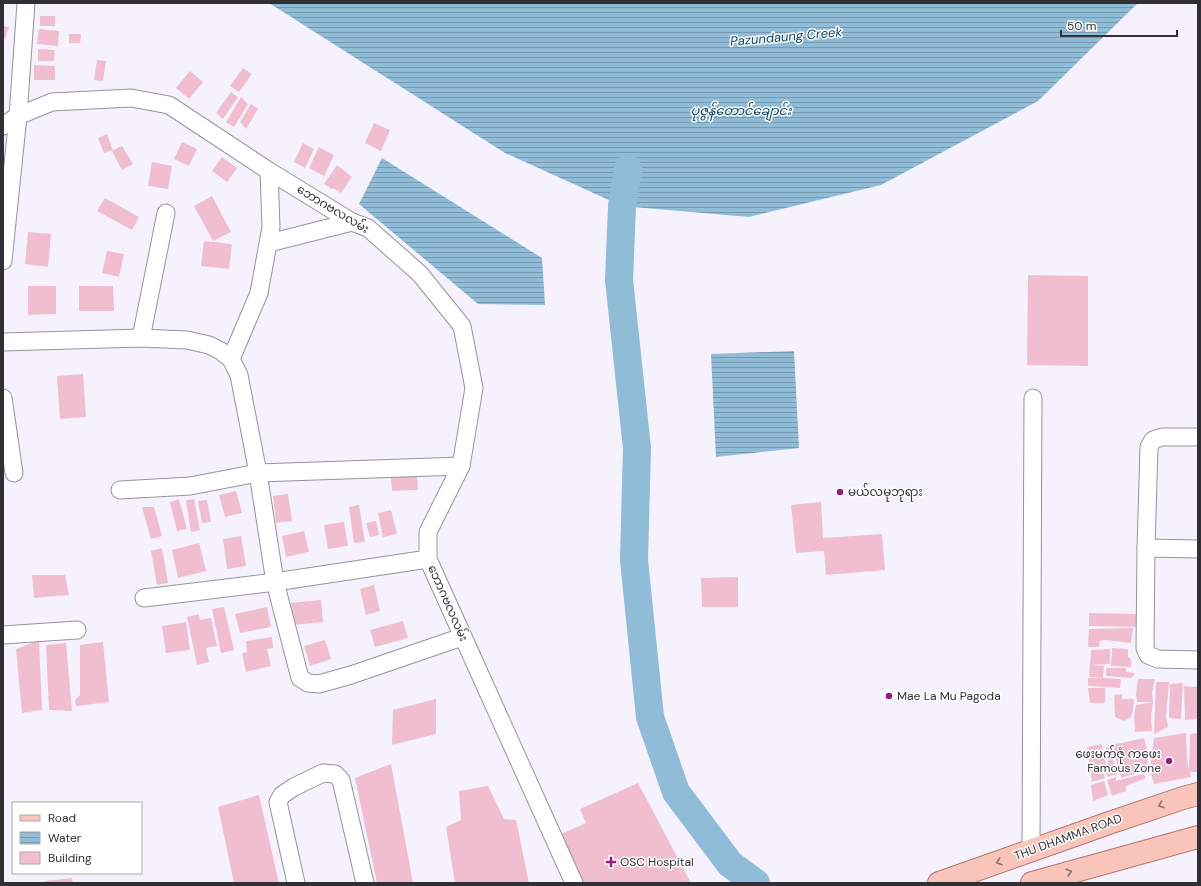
<svg xmlns="http://www.w3.org/2000/svg" width="1201" height="886" viewBox="0 0 1201 886" font-family="'DM Sans','Noto Sans Myanmar',sans-serif">
  <style>
    .water { fill: url(#water-rules) }
    .lines { fill: none; stroke-linecap: round; stroke-linejoin: round }
    .river { stroke: #91bcd7; stroke-width: 28 }
    .building { fill: #f0bece }
    .minor-casing { stroke: #95939e; stroke-width: 19 }
    .major-casing { stroke: #b0766d; stroke-width: 24 }
    .minor { stroke: #fff; stroke-width: 17 }
    .major { stroke: #f9c4ba; stroke-width: 22 }
    .oneway { stroke: #8a7270 }
    .poi-dot { fill: #941e7c; stroke: #fff; stroke-width: 1.5 }
    .labels { text-anchor: middle; stroke-width: 3; stroke-linejoin: round; paint-order: stroke }
    .street-label { font-size: 12px; fill: #302f33; stroke: #fff }
    .poi-label { font-size: 12px; fill: #302f33; stroke: #fff; text-anchor: start }
    .water-label { font-size: 13px; font-style: italic; fill: #0a435e; stroke: #fff }
  </style>
  <defs>
    <pattern id="water-rules" width="6" height="5" patternUnits="userSpaceOnUse"><rect width="6" height="5" fill="#91bcd7"/><path d="M0 2.5h6" fill="none" stroke="#7799af"/></pattern>
  </defs>
  <rect width="100%" height="100%" fill="#f5f2fe"/>
  <!-- water -->
  <g class="water">
    <polygon points="269,3 1138,3 1038,101 881,185 749,217 622,206 505,153"/>
    <polygon points="382,158 542,258 545,305 478,304 359,204"/>
    <polygon points="794,351 799,448 716,457 711,354"/>
  </g>
  <g class="lines">
    <!-- river -->
    <polyline class="river" points="628,169 622,206 619,280 637,448 634,560 650,717 676,792 730,864 756,883"/>
  </g>
  <!-- building -->
  <g class="building">
    <rect x="40" y="16" width="15" height="10"/>
    <polygon points="3,26 9,27 5,39 3,38"/>
    <polygon points="39,29 59,31 58,46 37,44"/>
    <polygon points="69,34 81,34 80,43 69,43"/>
    <polygon points="38,49 55,50 54,61 38,61"/>
    <polygon points="97,60 106,61 103,81 94,80"/>
    <polygon points="34,65 55,66 55,80 34,80"/>
    <polygon points="243,68 252,74 239,92 230,86"/>
    <polygon points="190,71 203,82 189,99 176,88"/>
    <polygon points="231,92 238,97 223,119 216,113"/>
    <polygon points="241,97 248,104 234,127 226,122"/>
    <polygon points="251,104 258,109 246,129 240,122"/>
    <polygon points="374,123 390,130 381,151 365,143"/>
    <polygon points="107,134 113,150 104,153 98,138"/>
    <polygon points="182,142 197,149 189,166 174,159"/>
    <polygon points="303,143 314,149 305,168 294,162"/>
    <polygon points="122,146 133,164 122,170 112,151 113,150"/>
    <polygon points="319,147 334,155 324,176 309,168"/>
    <polygon points="222,157 237,168 227,182 212,171"/>
    <polygon points="152,162 172,166 168,189 148,186"/>
    <polygon points="337,165 352,177 341,193 333,188 332,189 324,184"/>
    <polygon points="212,196 231,232 213,241 194,206"/>
    <polygon points="105,198 139,217 132,230 97,211"/>
    <polygon points="28,232 51,234 48,267 25,264"/>
    <polygon points="204,241 232,244 229,269 201,266"/>
    <polygon points="107,251 124,254 119,277 102,273"/>
    <polygon points="1028,275 1088,276 1088,366 1027,365"/>
    <polygon points="28,286 56,286 56,314 28,315"/>
    <polygon points="79,286 113,286 114,311 79,311"/>
    <polygon points="83,374 86,417 60,419 57,376"/>
    <polygon points="417,476 418,490 392,491 391,478"/>
    <polygon points="236,491 242,513 225,517 219,495"/>
    <polygon points="288,494 292,521 276,523 273,496"/>
    <polygon points="179,499 187,529 177,531 170,502"/>
    <polygon points="194,499 200,530 191,532 186,500"/>
    <polygon points="207,500 211,522 202,523 198,501"/>
    <polygon points="821,502 823,538 882,534 885,570 826,575 824,551 796,553 791,505"/>
    <polygon points="359,505 365,542 354,543 349,507"/>
    <polygon points="142,507 154,507 162,536 151,539"/>
    <polygon points="391,510 397,534 383,537 378,513"/>
    <polygon points="376,521 379,535 370,537 366,523"/>
    <polygon points="344,522 348,546 328,549 324,525"/>
    <polygon points="304,531 309,552 286,557 282,536"/>
    <polygon points="241,536 246,566 227,569 223,539"/>
    <polygon points="199,543 206,571 178,578 172,550"/>
    <polygon points="162,548 168,583 157,585 151,551"/>
    <polygon points="32,575 65,575 69,595 34,598"/>
    <polygon points="738,577 738,607 702,607 701,578"/>
    <polygon points="374,585 380,611 366,615 360,589"/>
    <polygon points="321,600 323,622 293,625 291,603"/>
    <polygon points="224,607 234,650 221,653 212,609"/>
    <polygon points="267,607 271,627 240,633 235,614"/>
    <polygon points="1089,613 1138,614 1139,627 1089,626"/>
    <polygon points="199,614 200,620 211,618 217,646 206,648 209,662 197,665 187,617"/>
    <polygon points="403,621 408,638 375,647 370,630"/>
    <polygon points="186,622 190,650 166,653 162,626"/>
    <polygon points="1133,628 1131,643 1104,640 1100,641 1099,647 1088,647 1089,629"/>
    <polygon points="272,637 273,648 267,649 271,666 246,672 242,653 247,652 246,641"/>
    <polygon points="39,640 42,710 22,713 16,649"/>
    <polygon points="325,640 331,659 310,666 304,646"/>
    <polygon points="103,642 109,702 76,706 75,700 80,695 80,645"/>
    <polygon points="66,643 72,711 49,710 46,645"/>
    <polygon points="1112,648 1128,649 1128,657 1131,659 1131,667 1111,666"/>
    <polygon points="1110,649 1110,664 1090,665 1091,650"/>
    <polygon points="1090,665 1104,666 1103,678 1121,679 1120,688 1088,686 1088,678 1103,678 1089,677"/>
    <polygon points="1106,668 1126,668 1126,672 1135,673 1132,678 1106,676"/>
    <polygon points="1138,679 1155,679 1152,693 1153,702 1137,702 1136,694"/>
    <polygon points="1156,682 1169,682 1166,716 1168,727 1154,734"/>
    <polygon points="1183,683 1181,719 1169,718 1170,684"/>
    <polygon points="1184,686 1198,687 1198,719 1185,720"/>
    <polygon points="1088,688 1105,688 1105,703 1090,703"/>
    <polygon points="1122,694 1122,699 1134,699 1133,710 1131,717 1124,721 1115,717 1114,695"/>
    <polygon points="436,699 436,734 392,745 393,710"/>
    <polygon points="1153,702 1151,718 1152,731 1135,732 1134,716 1136,705"/>
    <polygon points="1186,733 1187,760 1189,770 1190,734 1198,733 1198,772 1190,772 1191,777 1154,784 1150,770 1154,738"/>
    <polygon points="1144,738 1148,754 1147,770 1121,778 1112,745"/>
    <polygon points="1102,744 1103,753 1106,764 1104,766 1109,764 1106,748 1110,747 1117,774 1107,777 1104,766 1101,768 1105,778 1092,782 1087,747"/>
    <polygon points="391,764 413,883 377,883 355,778"/>
    <polygon points="1143,774 1146,778 1126,786 1126,791 1112,796 1107,780 1116,777 1116,781"/>
    <polygon points="1104,781 1108,795 1093,801 1091,785"/>
    <polygon points="638,783 691,883 580,883 559,835 586,823 580,809"/>
    <polygon points="488,786 504,819 516,820 529,883 455,883 446,827 461,820 459,791"/>
    <polygon points="259,795 279,883 234,883 218,807"/>
    <polygon points="72,878 73,883 45,883 45,881"/>
  </g>
  <g class="lines">
    <!-- minor casing -->
    <g class="minor-casing">
      <g id="minor">
        <polyline points="3,126 18,116 52,102 131,98 169,105 269,171 352,222 368,228 420,274 462,326 474,388 461,466 428,532 428,559 574,883"/>
        <polyline points="269,171 271,227 259,293 231,359 239,375 258,473 275,582 300,678 308,683 319,684 351,675 462,637"/>
        <polyline points="269,243 352,222"/>
        <polyline points="3,261 18,116 26,3"/>
        <polyline points="141,338 166,213"/>
        <polyline points="3,342 141,338 187,340 209,345 221,351 231,359"/>
        <polyline points="3,398 14,473"/>
        <polyline points="1198,437 1162,437 1153,440 1149,447 1146,548 1145,648 1148,655 1158,659 1198,660"/>
        <polyline points="120,490 190,486 258,473 461,466"/>
        <polyline points="1146,548 1198,549"/>
        <polyline points="144,598 275,582 428,559"/>
        <polyline points="3,635 77,630"/>
        <polyline points="1031,850 1033,398"/>
        <polyline points="296,883 278,802 282,795 294,787 323,773 335,774 341,780 365,883"/>
      </g>
    </g>
    <!-- major casing -->
    <g class="major-casing">
      <g id="major">
        <polyline points="939,883 1112,822 1183,798 1198,794"/>
        <polyline points="1032,883 1198,837"/>
      </g>
    </g>
    <!-- minor -->
    <use href="#minor" class="minor"/>
    <!-- major -->
    <use href="#major" class="major"/>
  </g>
  <!-- one-way arrows -->
  <defs><path id="oneway-chevron" d="M-2-3.5L2.5 0L-2 3.5" fill="none" stroke-width="1.6" stroke-linecap="round" stroke-linejoin="round"/></defs>
  <g class="oneway">
    <use href="#oneway-chevron" transform="translate(1161 805) rotate(161)"/>
    <use href="#oneway-chevron" transform="translate(999 862) rotate(161)"/>
    <use href="#oneway-chevron" transform="translate(1069 872) rotate(-16)"/>
  </g>
  <!-- markers -->
  <g class="poi-dot">
    <circle cx="840" cy="492" r="4"/>
    <circle cx="889" cy="696" r="4"/>
    <circle cx="1169" cy="761" r="4"/>
    <path d="M609 856h4v4h4v4h-4v4h-4v-4h-4v-4h4z"/>
  </g>
  <g class="labels">
    <!-- street labels -->
    <g class="street-label">
      <text transform="translate(333 209) rotate(31)" y="4">ဘောဂဗလလမ်း</text>
      <text transform="translate(448 603) rotate(66)" y="4">ဘောဂဗလလမ်း</text>
      <text transform="translate(1068 837) rotate(-20)" y="4">THU DHAMMA ROAD</text>
    </g>
    <!-- poi labels -->
    <g class="poi-label">
      <text x="848" y="496">မယ်လမုဘုရား</text>
      <text x="897" y="700">Mae La Mu Pagoda</text>
      <text x="1161" y="758" text-anchor="end">ဖေးမက်ဇုံ ကဖေး<tspan x="1161" dy="14">Famous Zone</tspan></text>
      <text x="620" y="866">OSC Hospital</text>
    </g>
    <!-- water labels -->
    <g class="water-label">
      <text transform="translate(786 36) rotate(-5)" y="5">Pazundaung Creek</text>
      <text x="741" y="115">ပုဇွန်တောင်ချောင်း</text>
    </g>
  </g>
  <!-- border -->
  <rect width="1201" height="886" fill="none" stroke="#302f33" stroke-width="8"/>
  <!-- legend -->
  <rect x="12" y="802" width="130" height="72" fill="#ffffff" stroke="#acacad"/>
  <rect x="20" y="815" width="20" height="6" fill="#f9c4ba" stroke="#acacad"/>
  <text x="48" y="822" font-size="12" fill="#302f33">Road</text>
  <rect x="20" y="832" width="20" height="12" fill="url(#water-rules)" stroke="#acacad"/>
  <text x="48" y="842" font-size="12" fill="#302f33">Water</text>
  <rect x="20" y="852" width="20" height="12" fill="#f0bece" stroke="#acacad"/>
  <text x="48" y="862" font-size="12" fill="#302f33">Building</text>
  <!-- scale -->
  <path d="M1061 30v6h116v-6" fill="none" stroke="#302f33" stroke-width="2"/>
  <text x="1067" y="30" font-size="12" fill="#302f33" stroke="#ffffff" stroke-width="3" paint-order="stroke">50 m</text>
</svg>
